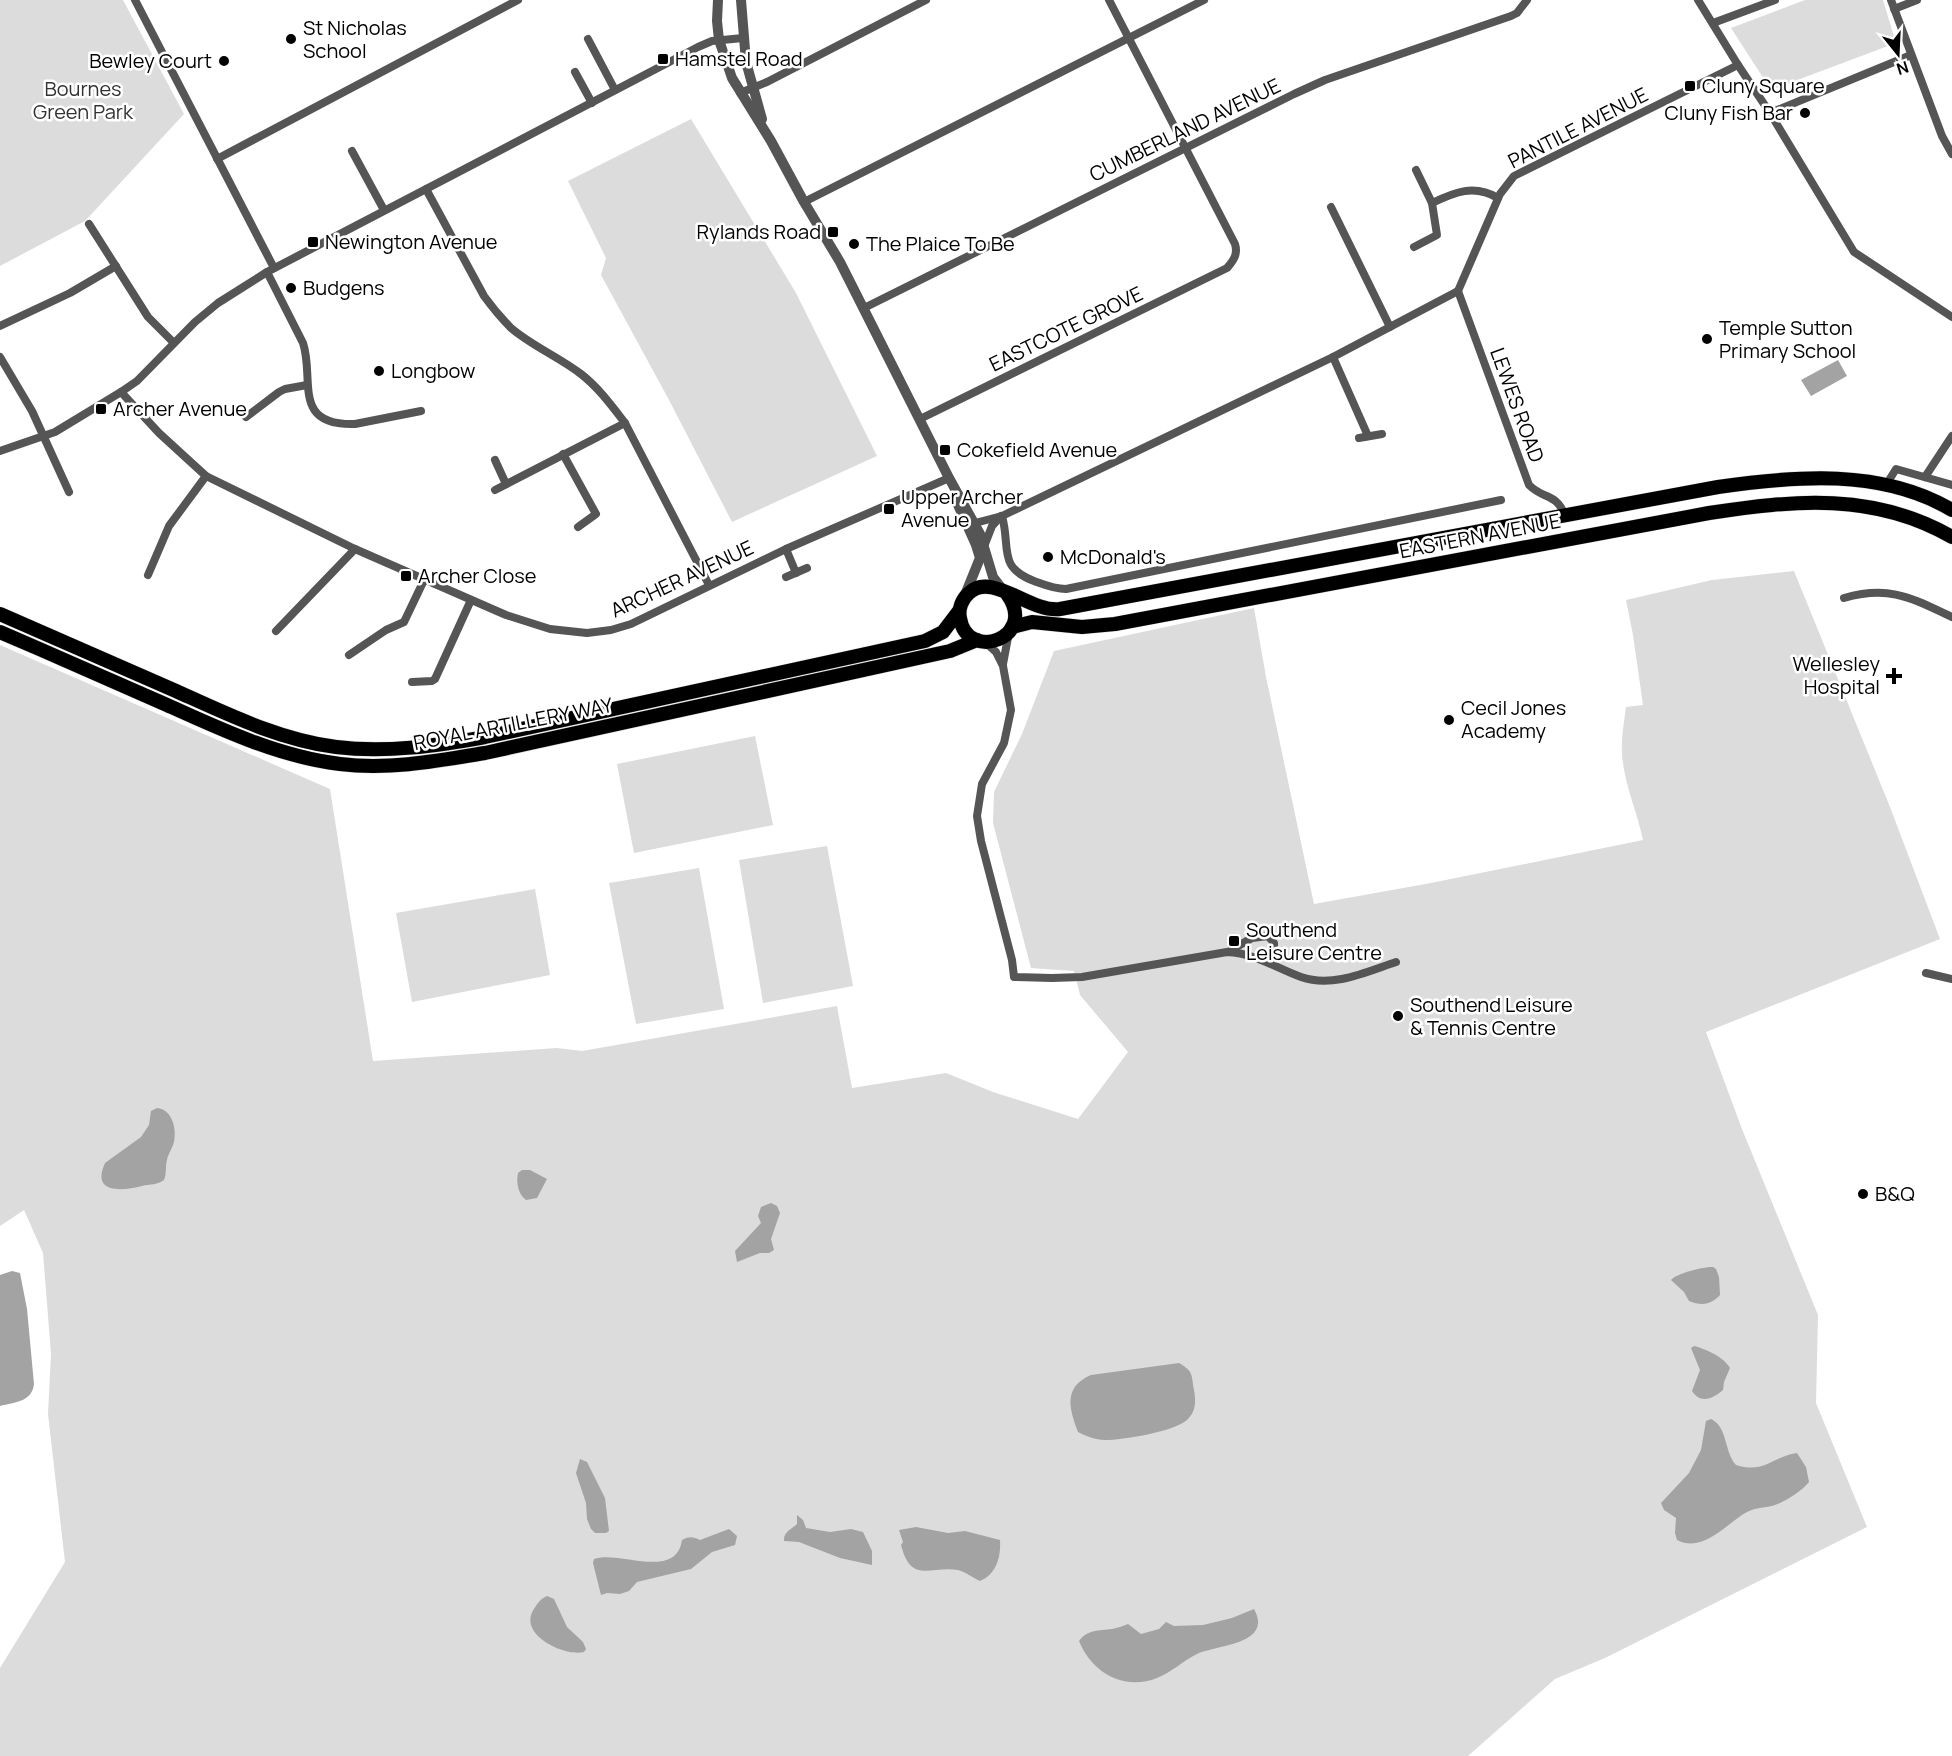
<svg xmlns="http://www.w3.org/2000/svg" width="1952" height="1756" viewBox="0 0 1952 1756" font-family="Manrope,sans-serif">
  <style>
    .green { fill: #dcdcdc }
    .water { fill: #a3a3a3 }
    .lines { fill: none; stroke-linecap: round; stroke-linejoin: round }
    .primary-casing { stroke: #dbdbdb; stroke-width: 15 }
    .minor { stroke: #555; stroke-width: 8 }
    .tertiary { stroke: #555; stroke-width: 10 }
    .primary { stroke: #000; stroke-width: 14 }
    .poi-dot { fill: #000; stroke: #fff; stroke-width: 2 }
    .labels { text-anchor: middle; stroke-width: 5; stroke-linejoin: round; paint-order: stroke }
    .poi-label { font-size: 20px; fill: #000; stroke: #fff; text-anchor: start }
    .park-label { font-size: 20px; fill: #333; stroke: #fff }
    .street-label { font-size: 20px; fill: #000; stroke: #fff }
  </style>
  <rect width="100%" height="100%" fill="#fff"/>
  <!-- green -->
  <g class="green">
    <polygon points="0,0 123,0 184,114 85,221 0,266"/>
    <polygon points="1805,0 1883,0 1896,43 1771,90 1731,28"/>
    <polygon points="691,119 796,293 877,456 732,522 669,400 601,275 606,258 568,181"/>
    <path d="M1794,571l96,236 50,132 -234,93 36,97 76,186 -2,88 51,124 -262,131 -50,21 -87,77h-1468v-88l65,-106 -17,-148 3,-60 -8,-101 -19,-43 -24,16v-581l330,144 43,272 184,-13 25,3 255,-45 15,82 94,-15 47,19 85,27 50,-67 -48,-57 -6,-24 -43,-3 -38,-145 1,-31 28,-58 32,-83 200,-43 12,69 48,227 117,-21 212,-43c-6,-29 -19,-56 -21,-86 -1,-16 2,-31 4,-47l17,-2 -10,-70 -7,-35 86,-20z"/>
    <polygon points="755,736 773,825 634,853 617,764"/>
    <polygon points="827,846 853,986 763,1003 739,860"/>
    <polygon points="699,868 724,1009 636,1024 609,883"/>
    <polygon points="535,889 550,975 412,1002 396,913"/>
  </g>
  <!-- water -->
  <g class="water">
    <polygon points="1838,360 1847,376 1811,396 1801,380"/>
    <path d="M157,1108c15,1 20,21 17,34 -2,7 -6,12 -7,18 -2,7 0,13 -3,20 -6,5 -14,4 -22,6 -20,5 -51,8 -37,-23l36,-26 8,-12 2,-14z"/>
    <path d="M522,1170h8l17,9 -10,19 -11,2c-8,-6 -10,-17 -8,-27z"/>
    <polygon points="771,1203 777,1206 780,1213 771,1239 774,1250 769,1253 760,1253 737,1262 735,1251 761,1223 758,1216 761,1207"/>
    <path d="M1713,1267l3,2 3,8 1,18c-9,10 -19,11 -31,6l-5,-9 -13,-12c6,-7 32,-13 42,-13z"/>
    <path d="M12,1271l8,2 7,36 7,75c-2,18 -19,18 -34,22v-131z"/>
    <path d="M1694,1346c12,3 30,11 36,22l-6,14 -1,8c-10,9 -23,14 -31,1l8,-21 -9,-22z"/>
    <path d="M1179,1363c15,9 12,11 15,27 2,11 2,22 -7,30 -14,12 -64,20 -82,20 -10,0 -19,-4 -27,-8 -9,-24 -15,-45 13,-57z"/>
    <path d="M1711,1419c17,8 13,33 25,46 29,9 35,-8 61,-12l9,14 3,15c-6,8 -24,20 -34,23 -9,3 -19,2 -28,7 -20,11 -44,42 -70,28l-2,-7 1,-15 -12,-8 -3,-7 28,-30 12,-23 5,-29z"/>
    <polygon points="580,1459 587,1462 605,1498 609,1531 606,1533 595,1533 591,1529 587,1519 586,1503 576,1473"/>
    <path d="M797,1515l6,5 3,8 24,4 21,-3 12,3 9,19v14l-32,-7 -41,-16 -15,-1c-1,-9 8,-12 13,-17z"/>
    <path d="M916,1527l32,6 17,-2 35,9c1,16 -3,34 -20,41 -7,-3 -14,-9 -22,-11 -29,-4 -47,14 -57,-25l2,-3 -4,-12z"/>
    <path d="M729,1529l8,7 -2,9 -23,7 -21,17 -54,13 -8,9 -9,3 -13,-1 -6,2 -8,-32 1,-4c25,-9 82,22 88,-19 8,-4 11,-3 18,0z"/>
    <path d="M547,1596l7,3 13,28 16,15 3,7 -2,3c-20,5 -67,-18 -50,-43 4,-6 6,-10 13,-13z"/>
    <path d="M1254,1609c20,36 -39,36 -57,45 -14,7 -25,18 -40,24 -33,13 -65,-5 -78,-37 9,-12 20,-10 33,-12 5,-1 11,-3 16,-5l13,10 18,-5 7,-7 8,4 29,-1 29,-7z"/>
  </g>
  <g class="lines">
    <!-- primary casing -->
    <g class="primary-casing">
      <g id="primary">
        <path d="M1007,594c32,44 -40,69 -47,24 -2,-9 2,-19 9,-25 23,-22 61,20 91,16l658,-122c77,-11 163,-19 234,23"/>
        <path d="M0,614c59,26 117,51 176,77 51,23 104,49 160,56 50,6 100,-1 149,-10l440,-96 18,-9 16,-21"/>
        <path d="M1012,627l20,-5 50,5 33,-3 594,-111c85,-13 165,-21 243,24"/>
        <path d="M0,632c56,24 112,49 167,73 55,25 113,52 173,59 49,6 97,-3 145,-11l465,-102 27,-11"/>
      </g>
    </g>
    <!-- minor -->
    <g class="minor">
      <polyline points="135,0 274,268"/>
      <polyline points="1698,0 1738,65 1770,113 1854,252 1952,317"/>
      <polyline points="1891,0 1942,136 1952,154"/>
      <polyline points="1894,9 1917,0"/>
      <polyline points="1713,23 1775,0"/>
      <polyline points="588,39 615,90"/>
      <polyline points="575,72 592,103"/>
      <polyline points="740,93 767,82 926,0"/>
      <polyline points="1770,113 1911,55"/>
      <polyline points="352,151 384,210"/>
      <polyline points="217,159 518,0"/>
      <path d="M426,189l58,107c8,11 17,22 27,32 21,18 48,29 70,46 17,13 31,32 44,49l84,162"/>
      <polyline points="804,202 1204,0"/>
      <path d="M1432,203c23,-11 42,-19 66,-5"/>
      <polyline points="1331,207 1390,327"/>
      <polyline points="89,224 148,317 174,343"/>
      <polyline points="1414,247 1437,235 1432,203 1416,170"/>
      <path d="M267,272l36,71c12,36 -12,83 52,81l66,-13"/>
      <polyline points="1458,291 1500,194 1514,176 1738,65"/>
      <path d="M1458,291l71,194c15,15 26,7 36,30"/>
      <polyline points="864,308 1294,94 1325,80 1511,16 1517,13 1527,0"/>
      <polyline points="0,326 70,293 116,266"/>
      <polyline points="0,357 32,411 69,492"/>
      <polyline points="1333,357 1368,436"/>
      <polyline points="121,392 159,433 206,476 355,549 506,615 550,629 587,633 611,630 631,624 786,549 949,478"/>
      <polyline points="246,417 279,392 285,389 307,385"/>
      <path d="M920,419l307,-151c7,-8 11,-14 8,-24l-126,-244"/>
      <polyline points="1359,438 1382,434"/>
      <polyline points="0,451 55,432 121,392 137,381 195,322 218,303 267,272 698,47 712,41 743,38"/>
      <polyline points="563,454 596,514 578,527"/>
      <polyline points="495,460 506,484"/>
      <polyline points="1925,477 1952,436"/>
      <polyline points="1886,485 1896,469 1952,485"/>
      <polyline points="495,490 625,423"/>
      <path d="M1002,516c9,32 -5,51 32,65 11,4 20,8 32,8l435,-89"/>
      <polyline points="973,529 975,523 1002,516 1333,357 1458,291"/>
      <polyline points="985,544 992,526 1001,516"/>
      <polyline points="786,549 796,573"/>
      <polyline points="148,575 169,526 206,476"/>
      <polyline points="786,577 807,568"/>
      <path d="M1844,598c46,-13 67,0 108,19"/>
      <polyline points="276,631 355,549"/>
      <path d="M985,642l11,10 7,14 8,44 -7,33 -22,41 -5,32 4,25 31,119 2,17 38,1 30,-1 145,-25c28,1 49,16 74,25 32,11 65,-5 95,-15"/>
      <polyline points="349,655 386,630 404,622 425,578"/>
      <polyline points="1003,664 1009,632"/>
      <polyline points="412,682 432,681 435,679 471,600"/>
      <polyline points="1231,950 1252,938 1268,936 1274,943 1274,952 1270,957 1262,959"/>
      <polyline points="1926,973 1952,979"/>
    </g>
    <!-- tertiary -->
    <g class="tertiary">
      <polyline points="718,0 717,21 719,40 732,78 771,141 804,202 840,262 949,478 980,534 993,577 1003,590"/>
      <polyline points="741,0 746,62 762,119"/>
      <polyline points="954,496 976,545 980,558 963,600"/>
    </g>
    <!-- primary -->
    <use href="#primary" class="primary"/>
  </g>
  <!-- markers -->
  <g class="poi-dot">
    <circle cx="291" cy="39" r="6"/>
    <rect x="657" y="53" width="12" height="12" rx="3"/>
    <circle cx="224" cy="61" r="6"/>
    <rect x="1684" y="80" width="12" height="12" rx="3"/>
    <circle cx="1805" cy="113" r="6"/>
    <rect x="827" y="226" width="12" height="12" rx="3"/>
    <rect x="307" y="236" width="12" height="12" rx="3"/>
    <circle cx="854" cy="244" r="6"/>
    <circle cx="291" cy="288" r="6"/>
    <circle cx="1707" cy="339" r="6"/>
    <circle cx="379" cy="371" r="6"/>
    <rect x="95" y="403" width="12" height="12" rx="3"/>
    <rect x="939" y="444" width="12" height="12" rx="3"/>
    <rect x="883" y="503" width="12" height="12" rx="3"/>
    <circle cx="1048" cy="557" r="6"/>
    <rect x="400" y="570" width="12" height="12" rx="3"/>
    <path d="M1891 667h6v6h6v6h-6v6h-6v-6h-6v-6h6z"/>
    <circle cx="1449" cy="720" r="6"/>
    <rect x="1228" y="935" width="12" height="12" rx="3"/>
    <circle cx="1398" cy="1016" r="6"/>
    <circle cx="1863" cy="1194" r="6"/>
  </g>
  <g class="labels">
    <!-- poi labels -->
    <g class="poi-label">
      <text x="303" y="35">St Nicholas<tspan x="303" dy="23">School</tspan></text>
      <text x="675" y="66">Hamstel Road</text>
      <text x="212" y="68" text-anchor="end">Bewley Court</text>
      <text x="1702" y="93">Cluny Square</text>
      <text x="1793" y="120" text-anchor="end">Cluny Fish Bar</text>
      <text x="821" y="239" text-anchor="end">Rylands Road</text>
      <text x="325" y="249">Newington Avenue</text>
      <text x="866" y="251">The Plaice To Be</text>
      <text x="303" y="295">Budgens</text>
      <text x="1719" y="335">Temple Sutton<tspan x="1719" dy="23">Primary School</tspan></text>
      <text x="391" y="378">Longbow</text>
      <text x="113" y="416">Archer Avenue</text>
      <text x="957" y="457">Cokefield Avenue</text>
      <text x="901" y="504">Upper Archer<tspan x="901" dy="23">Avenue</tspan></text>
      <text x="1060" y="564">McDonald's</text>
      <text x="418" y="583">Archer Close</text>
      <text x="1880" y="671" text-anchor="end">Wellesley<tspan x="1880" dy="23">Hospital</tspan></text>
      <text x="1461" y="715">Cecil Jones<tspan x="1461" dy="23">Academy</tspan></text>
      <text x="1246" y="937">Southend<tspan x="1246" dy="23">Leisure Centre</tspan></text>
      <text x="1410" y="1012">Southend Leisure<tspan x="1410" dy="23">&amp; Tennis Centre</tspan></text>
      <text x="1875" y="1201">B&amp;Q</text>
    </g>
    <!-- park labels -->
    <g class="park-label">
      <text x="83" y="96">Bournes<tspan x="83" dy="23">Green Park</tspan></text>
    </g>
    <!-- street labels -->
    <g class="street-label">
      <text transform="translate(1578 128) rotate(-27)" y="7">PANTILE AVENUE</text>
      <text transform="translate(1185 130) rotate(-26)" y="7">CUMBERLAND AVENUE</text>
      <text transform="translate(1066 329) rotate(-26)" y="7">EASTCOTE GROVE</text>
      <text transform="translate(1517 405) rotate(70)" y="7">LEWES ROAD</text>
      <text transform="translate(1480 536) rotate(-11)" y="7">EASTERN AVENUE</text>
      <text transform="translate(682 579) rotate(-25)" y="7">ARCHER AVENUE</text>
      <text transform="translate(513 724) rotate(-11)" y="7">ROYAL ARTILLERY WAY</text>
    </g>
  </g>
  <!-- north arrow -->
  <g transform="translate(1898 54) rotate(162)" stroke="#ffffff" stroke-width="4.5" paint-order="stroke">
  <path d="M0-4.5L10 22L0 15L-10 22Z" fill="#000000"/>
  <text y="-9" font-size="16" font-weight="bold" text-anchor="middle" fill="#000000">N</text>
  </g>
</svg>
